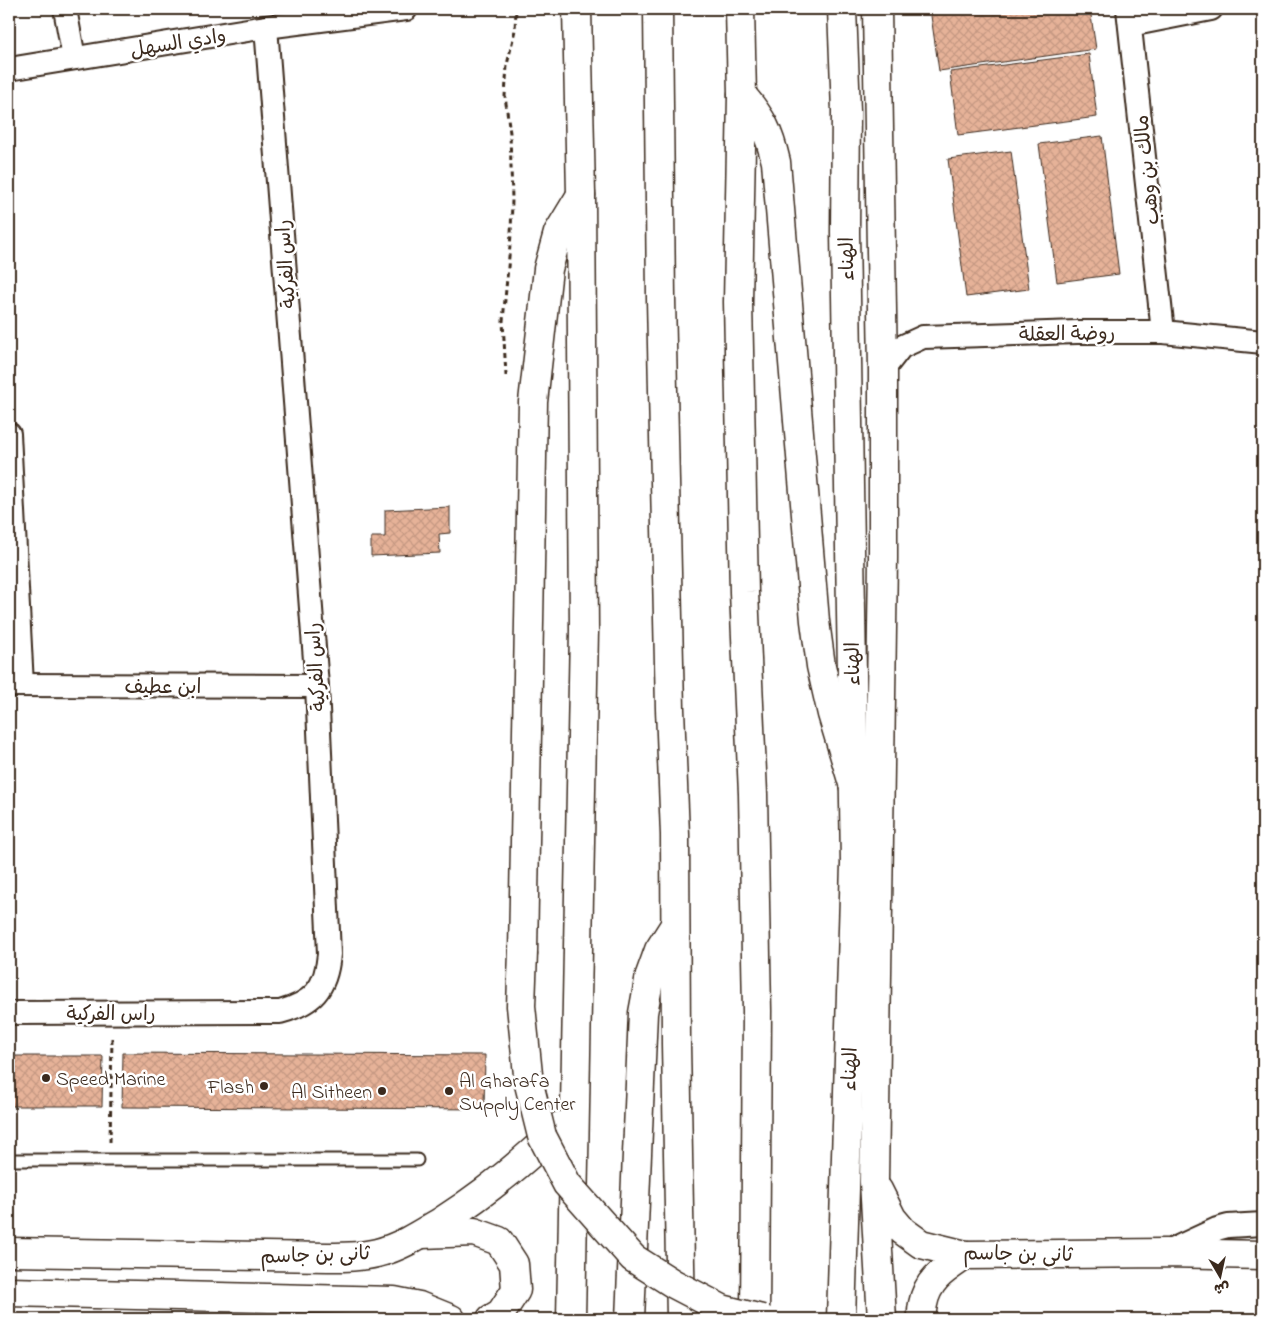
<svg xmlns="http://www.w3.org/2000/svg" width="1272" height="1328" viewBox="0 0 1272 1328" font-family="'Indie Flower','Playpen Sans Arabic',sans-serif">
  <style>
    .building { fill: url(#building-cross-hatch); stroke: #3b2a1e }
    .lines { fill: none; stroke-linecap: round; stroke-linejoin: round }
    .lane-casing { stroke: #3b2a1e; stroke-width: 15 }
    .street-casing { stroke: #3b2a1e; stroke-width: 26 }
    .secondary-casing { stroke: #3b2a1e; stroke-width: 31 }
    .highway-casing { stroke: #3b2a1e; stroke-width: 31 }
    .path { stroke: #3b2a1e; stroke-width: 3; stroke-dasharray: 5 4; stroke-linecap: butt }
    .lane { stroke: #fff; stroke-width: 11 }
    .street { stroke: #fff; stroke-width: 22 }
    .secondary { stroke: #fff; stroke-width: 28 }
    .highway { stroke: #fff; stroke-width: 28 }
    .secondary-bridge-casing { stroke: #3b2a1e; stroke-width: 31; stroke-linecap: butt }
    .secondary-bridge { stroke: #fff; stroke-width: 28 }
    .poi-dot { fill: #3b2a1e; stroke: #fff; stroke-width: 2 }
    .labels { text-anchor: middle; stroke-width: 5; stroke-linejoin: round; paint-order: stroke }
    .street-label { font-size: 20px; fill: #3b2a1e; stroke: #fff }
    .poi-label { font-size: 20px; fill: #3b2a1e; stroke: #fff; text-anchor: start }
  </style>
  <defs>
    <pattern id="building-cross-hatch" width="8" height="8" patternUnits="userSpaceOnUse" patternTransform="scale(1.25)"><rect width="8" height="8" fill="#e6b298"/><path d="M0 0l8 8M0 8l8-8" fill="none" stroke="#c69983"/></pattern>
  </defs>
  <rect width="100%" height="100%" fill="#fff"/>
  <filter id="ink" filterUnits="userSpaceOnUse"><feTurbulence type="fractalNoise" baseFrequency=".02" numOctaves="2"/><feDisplacementMap in="SourceGraphic" scale="10" xChannelSelector="R" yChannelSelector="G"/><feConvolveMatrix kernelMatrix="1 2 1 2 8 2 1 2 1" color-interpolation-filters="sRGB"/></filter>
  <g filter="url(#ink)">
    <!-- building -->
    <g class="building">
      <polygon points="930,9 1090,9 1096,49 939,71"/>
      <polygon points="1089,54 1097,117 958,135 950,72"/>
      <polygon points="1102,136 1119,274 1057,282 1039,144"/>
      <polygon points="1011,151 1029,289 966,297 948,159"/>
      <polygon points="450,507 450,533 439,534 440,553 371,556 371,537 385,537 385,510"/>
      <polygon points="123,1053 485,1055 484,1109 122,1107"/>
      <polygon points="9,1056 103,1056 102,1106 9,1106"/>
    </g>
    <g class="lines">
      <!-- lane casing -->
      <g class="lane-casing">
        <polyline id="lane" points="9,1160 417,1160"/>
      </g>
      <!-- street casing -->
      <g class="street-casing">
        <g id="street">
          <polyline points="65,9 74,58"/>
          <polyline points="1128,9 1163,332"/>
          <polyline points="1130,25 1211,9"/>
          <polyline points="9,69 266,27 406,9"/>
          <polyline points="883,370 901,347 923,337 1077,332 1163,332 1263,342"/>
          <polyline points="9,434 22,685"/>
          <polyline points="9,685 317,686"/>
          <path d="M9,1013l271,-1c33,-9 46,-23 49,-58l-12,-268 -51,-659"/>
          <polyline points="1165,1253 1217,1229 1228,1226 1263,1224"/>
        </g>
      </g>
      <!-- secondary casing -->
      <g class="secondary-casing">
        <g id="secondary">
          <polyline points="877,9 883,370 883,558 874,1182 882,1319"/>
          <polyline points="523,952 533,402 548,269 558,233 581,195"/>
          <polyline points="878,1190 892,1218 903,1231 921,1244 966,1255 1165,1253 1263,1255"/>
          <polyline points="422,1234 474,1232 499,1241 514,1264 516,1290 501,1313 491,1319"/>
          <path d="M9,1252l319,5c17,0 33,0 49,-4 24,-6 45,-20 65,-32 45,-29 80,-57 118,-95"/>
          <polyline points="9,1292 394,1301 419,1306 451,1319"/>
          <polyline points="571,1319 584,630 581,195 577,9"/>
          <polyline points="841,1319 855,864 845,232 846,111 842,9"/>
          <path d="M923,1319c-2,-5 -1,-9 0,-15 5,-26 23,-35 43,-49"/>
        </g>
      </g>
      <!-- highway casing -->
      <g class="highway-casing">
        <g id="highway">
          <polyline points="658,9 661,299 670,709 675,835 676,1044 681,1319"/>
          <polyline points="740,9 742,95 738,302 744,592 753,794 757,1011 755,1319"/>
          <path d="M742,95c20,23 27,37 34,67l39,459 6,45 11,48 22,73"/>
          <polyline points="630,1319 643,1013 650,975 659,950 673,928"/>
        </g>
      </g>
      <!-- path -->
      <g class="path">
        <polyline points="506,376 503,321 511,235 512,199 510,133 505,96 507,65 515,30 516,9"/>
        <polyline points="110,1142 112,1038"/>
      </g>
      <!-- lane -->
      <use href="#lane" class="lane"/>
      <!-- street -->
      <use href="#street" class="street"/>
      <!-- secondary -->
      <use href="#secondary" class="secondary"/>
      <!-- highway -->
      <use href="#highway" class="highway"/>
      <!-- secondary-bridge casing -->
      <g class="secondary-bridge-casing">
        <polyline id="secondary-bridge" points="523,952 521,1006 529,1084 542,1136 567,1184 633,1258 674,1284 722,1309 762,1319"/>
      </g>
      <!-- secondary-bridge -->
      <use href="#secondary-bridge" class="secondary-bridge"/>
    </g>
  </g>
  <!-- markers -->
  <g class="poi-dot">
    <circle cx="46" cy="1078" r="5"/>
    <circle cx="264" cy="1086" r="5"/>
    <circle cx="382" cy="1091" r="5"/>
    <circle cx="449" cy="1091" r="5"/>
  </g>
  <g class="labels">
    <!-- street labels -->
    <g class="street-label">
      <text transform="translate(178 42) rotate(-9)" y="7">وادي السهل</text>
      <text transform="translate(1146 170) rotate(-96)" y="7">مالك بن وهب</text>
      <text transform="translate(846 259) rotate(-91)" y="7">الهناء</text>
      <text transform="translate(285 264) rotate(-94)" y="7">راس الفركية</text>
      <text transform="translate(1067 333) rotate(-1)" y="7">روضة العقلة</text>
      <text transform="translate(852 664) rotate(-91)" y="7">الهناء</text>
      <text transform="translate(315 667) rotate(-94)" y="7">راس الفركية</text>
      <text x="163" y="693">ابن عطيف</text>
      <text x="111" y="1020">راس الفركية</text>
      <text transform="translate(849 1069) rotate(-88)" y="7">الهناء</text>
      <text transform="translate(1018 1253) rotate(1)" y="7">ثانى بن جاسم</text>
      <text transform="translate(315 1254) rotate(-2)" y="7">ثانى بن جاسم</text>
    </g>
    <!-- poi labels -->
    <g class="poi-label">
      <text x="56" y="1085">Speed Marine</text>
      <text x="459" y="1087">Al Gharafa<tspan x="459" dy="23">Supply Center</tspan></text>
      <text x="254" y="1093" text-anchor="end">Flash</text>
      <text x="372" y="1098" text-anchor="end">Al Sitheen</text>
    </g>
  </g>
  <!-- margin -->
  <rect width="1272" height="1328" fill="none" stroke="#fff" stroke-width="30"/>
  <rect x="15" y="15" width="1242" height="1298" fill="none" stroke="#3b2a1e" stroke-width="2" filter="url(#ink)"/>
  <!-- north arrow -->
  <g transform="translate(1220 1276) rotate(171)" stroke="#ffffff" stroke-width="4" paint-order="stroke">
  <path d="M0-4L9 19L0 12L-9 19Z" fill="#3b2a1e"/>
  <text y="-8" font-size="14" font-weight="bold" text-anchor="middle" fill="#3b2a1e">ش</text>
  </g>
</svg>
